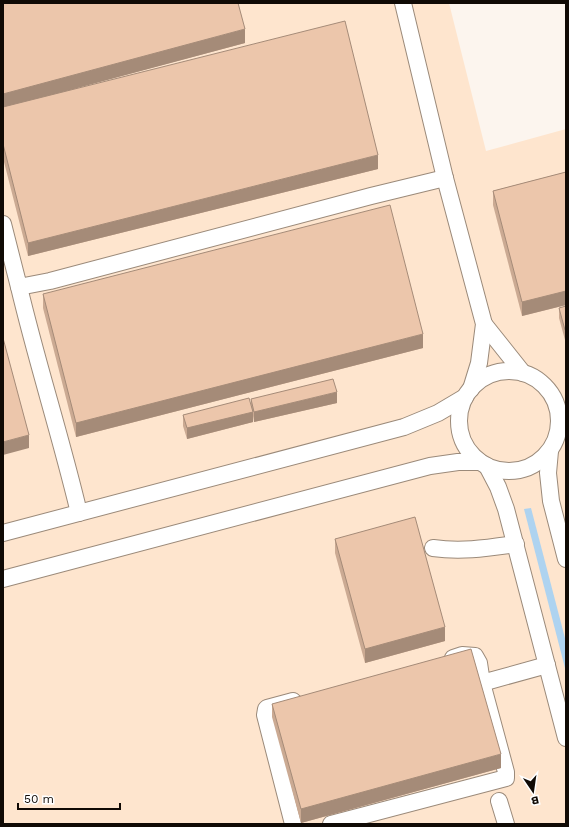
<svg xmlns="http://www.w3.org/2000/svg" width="569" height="827" viewBox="0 0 569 827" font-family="'Work Sans',sans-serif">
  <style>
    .built { fill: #fee5ce }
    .water { fill: #aed3f0 }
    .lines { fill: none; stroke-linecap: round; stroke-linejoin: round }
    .minor-casing { stroke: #9b8a7a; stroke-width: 18 }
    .minor { stroke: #fff; stroke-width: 16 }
    .wall { fill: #cbaa93 }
    .shaded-wall { fill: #a58b78 }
    .building { fill: #ecc6ab; stroke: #a58b78 }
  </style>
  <rect width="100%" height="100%" fill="#fcf5ee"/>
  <!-- built -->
  <polygon class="built" points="3,3 449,3 486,151 566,129 566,824 3,824"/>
  <!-- water -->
  <polygon class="water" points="531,508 566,642 566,672 524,509"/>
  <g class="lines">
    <!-- minor casing -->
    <g class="minor-casing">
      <g id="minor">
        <polyline points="403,3 445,178 484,324 479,363 471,389"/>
        <polyline points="3,224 19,287 50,281 371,196 445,178"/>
        <path d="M19,287c18,76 42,150 60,226"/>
        <polyline points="484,324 523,373"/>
        <circle cx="509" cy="421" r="50"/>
        <polyline points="550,451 548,473 551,501 566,559"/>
        <polyline points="487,466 498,487 506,509 566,738"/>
        <polyline points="3,533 404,427 438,413 465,397"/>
        <path d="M433,548c29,4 54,0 83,-4"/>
        <polyline points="3,579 430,466 458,462 480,462"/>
        <polyline points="453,658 462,655 475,656 479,663 482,683 547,665"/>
        <polyline points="293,701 267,708 266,709 265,715 293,824"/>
        <polyline points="499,801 506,824"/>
        <polyline points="331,824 506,778 506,772 482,683"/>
      </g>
    </g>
    <!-- minor -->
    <use href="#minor" class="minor"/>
  </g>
  <!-- wall -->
  <g class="wall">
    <polygon points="3,3 245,43 76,88 378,169 28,256 3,158"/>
    <polygon points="566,172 566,305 522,316 493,205 493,191"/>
    <polygon points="43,294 423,348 76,437 43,308"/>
    <polygon points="566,306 566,340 565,340 559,318 559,308"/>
    <polygon points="251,399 337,403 254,422 253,416 253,422 187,439 183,426 183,415 251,406"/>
    <polygon points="335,539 445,641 365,663 335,553"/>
    <polygon points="272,704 501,768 301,823 272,717"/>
  </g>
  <!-- shaded-wall -->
  <g class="shaded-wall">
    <polygon points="245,29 245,43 3,108 3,94"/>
    <polygon points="378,155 378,169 28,256 28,243"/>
    <polygon points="566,291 566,305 522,316 522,302"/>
    <polygon points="566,329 566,340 565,340 565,330"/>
    <polygon points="423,334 423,348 76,437 76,423"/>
    <polygon points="337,392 337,403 254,422 254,412"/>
    <polygon points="253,412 253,422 187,439 187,428"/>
    <polygon points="29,435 29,448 3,455 3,442"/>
    <polygon points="445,627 445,641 365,663 365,649"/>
    <polygon points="501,754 501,768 301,823 301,809"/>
  </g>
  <!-- building -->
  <g class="building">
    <polygon points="3,3 238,3 245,29 3,94"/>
    <polygon points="345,21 378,155 28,243 3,144 3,107"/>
    <polygon points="566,172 566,291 522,302 493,191"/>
    <polygon points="390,205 423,334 76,423 43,294"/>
    <polygon points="566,306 566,329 565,330 559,308"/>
    <polygon points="3,338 29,435 3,442"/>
    <polygon points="333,379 337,392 254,412 251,399"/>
    <polygon points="249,398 253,412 187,428 183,415"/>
    <polygon points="415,517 445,627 365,649 335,539"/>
    <polygon points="471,649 501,754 301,809 272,704"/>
  </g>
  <!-- border -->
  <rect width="569" height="827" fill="none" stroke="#100a05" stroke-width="8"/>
  <!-- north arrow -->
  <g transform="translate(533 791) rotate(167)" stroke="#ffffff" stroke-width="3" paint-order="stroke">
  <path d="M0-3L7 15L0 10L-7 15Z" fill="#100a05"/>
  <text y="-6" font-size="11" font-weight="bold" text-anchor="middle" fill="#100a05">B</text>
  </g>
  <!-- scale -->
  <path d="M18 803v6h102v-6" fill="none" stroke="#100a05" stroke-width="2"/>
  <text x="24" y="803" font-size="12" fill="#100a05" stroke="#ffffff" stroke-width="3" paint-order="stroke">50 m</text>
</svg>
